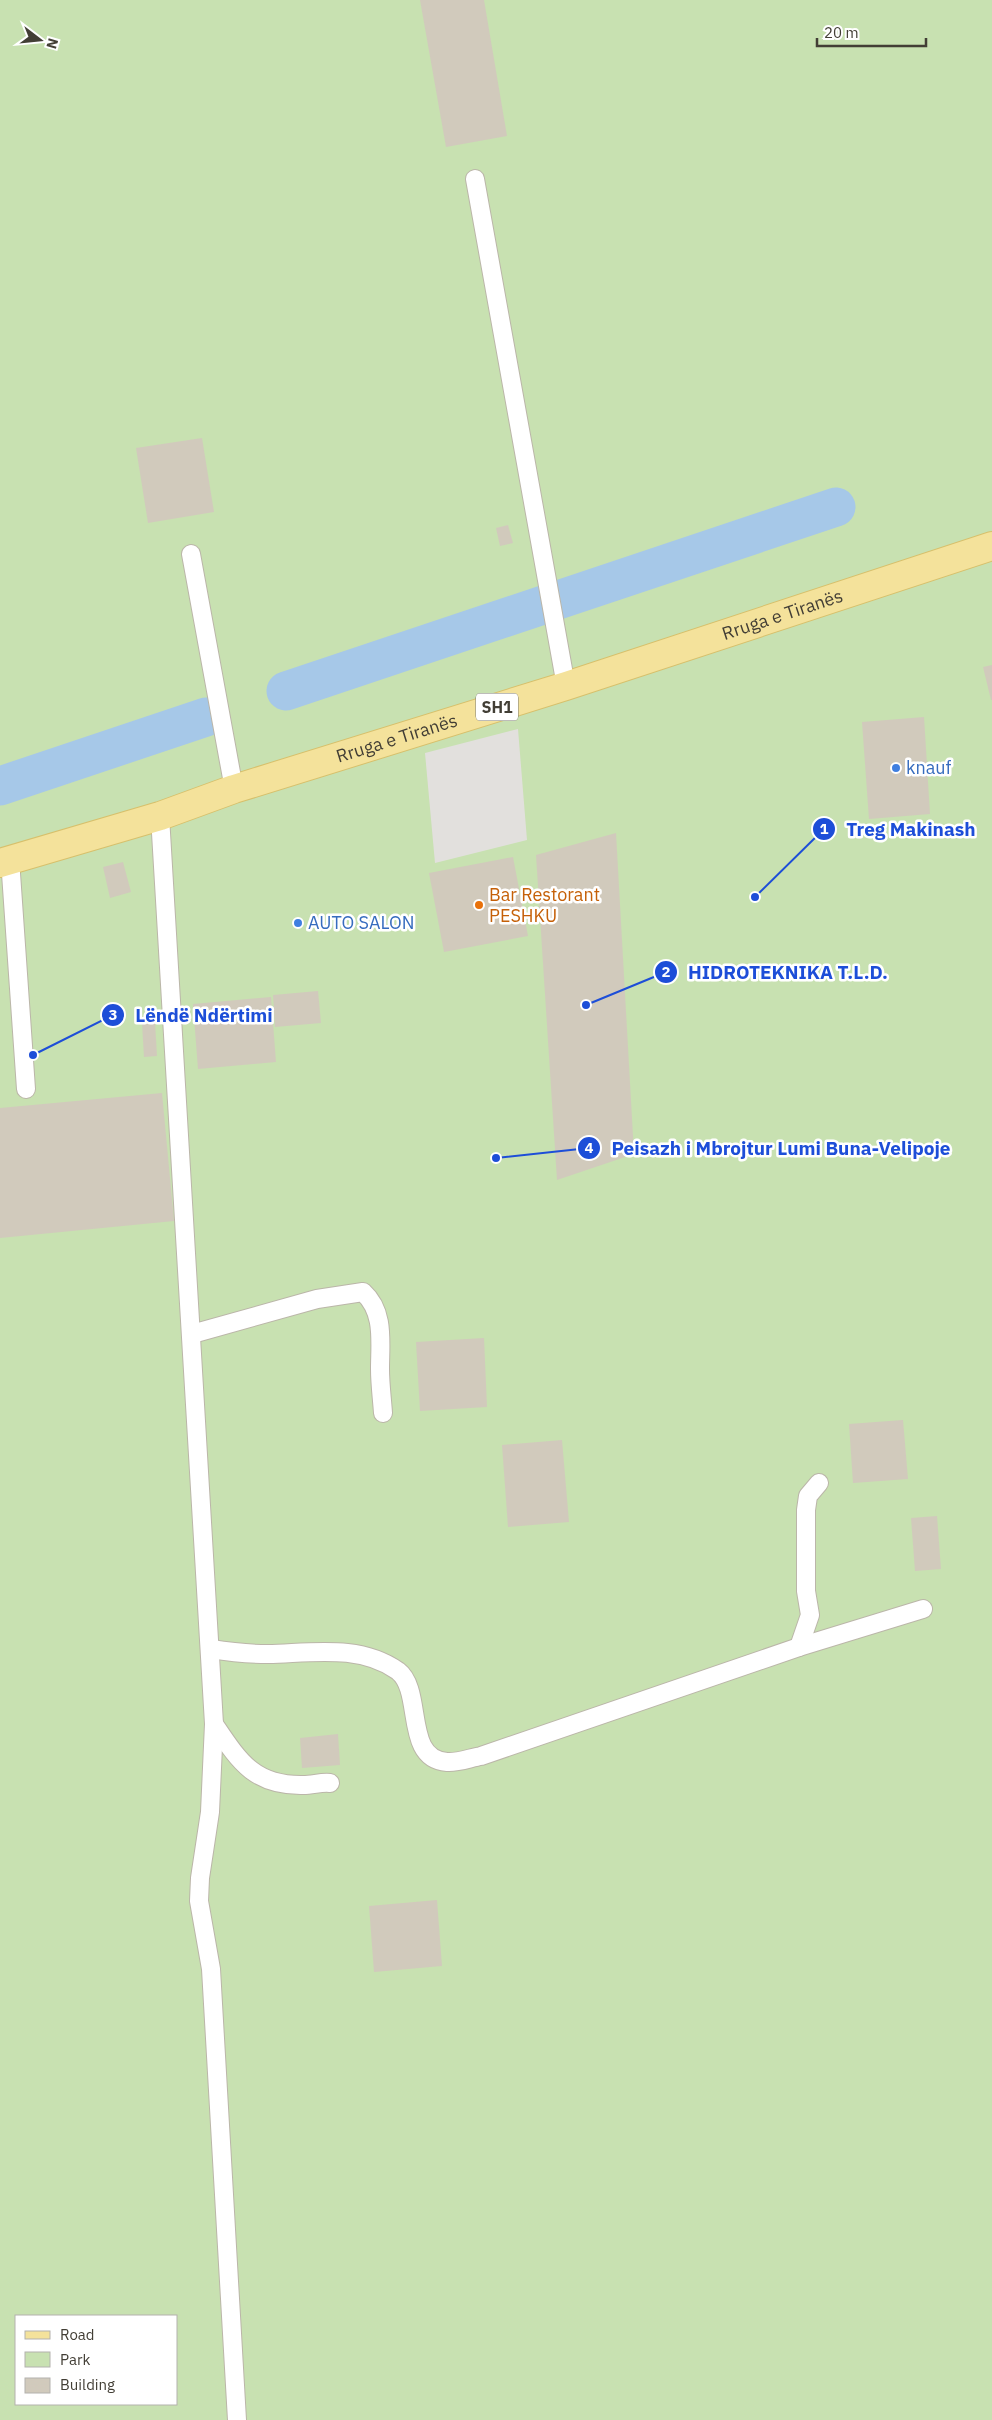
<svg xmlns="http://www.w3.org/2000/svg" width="992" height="2420" viewBox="0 0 992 2420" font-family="'IBM Plex Sans',sans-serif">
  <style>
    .green { fill: #c8e1b1; fill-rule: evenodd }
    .parking { fill: #e2e0dd }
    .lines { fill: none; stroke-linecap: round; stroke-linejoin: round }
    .canal { stroke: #a6c8e8; stroke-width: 39 }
    .building { fill: #d1cabc }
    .lane-casing { stroke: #bbb6a9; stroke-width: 20 }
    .primary-casing { stroke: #d7c06c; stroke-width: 30 }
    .lane { stroke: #fff; stroke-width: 18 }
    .primary { stroke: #f4e29b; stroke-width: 28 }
    .shop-dot { fill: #3f7fe0; stroke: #fff; stroke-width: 2 }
    .food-dot { fill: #e8710a; stroke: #fff; stroke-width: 2 }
    .labels { text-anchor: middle; stroke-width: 5; stroke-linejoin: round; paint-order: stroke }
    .shield { fill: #fff; stroke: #7b7872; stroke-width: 1 }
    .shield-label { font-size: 16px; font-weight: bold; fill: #423e35 }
    .street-label { font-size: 18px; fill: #423e35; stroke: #fff }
    .shop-label { font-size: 18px; fill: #366cbe; stroke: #fff; text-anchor: start }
    .food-label { font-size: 18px; fill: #c56008; stroke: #fff; text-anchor: start }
    .leader { fill: none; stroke: #1d4ed8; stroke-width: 2 }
    .callout-dot { fill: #1d4ed8; stroke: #fff; stroke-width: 2 }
    .mark-label { font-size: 15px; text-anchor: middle; font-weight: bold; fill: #fff }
    .callout-label { font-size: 19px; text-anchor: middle; font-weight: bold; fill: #1d4ed8; stroke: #fff; stroke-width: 5; stroke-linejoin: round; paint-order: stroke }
  </style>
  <rect width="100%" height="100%" fill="#f1eee5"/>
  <!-- green -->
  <path class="green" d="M0,0h992v2420h-992zM16,2316h160v88h-160z"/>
  <!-- parking -->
  <polygon class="parking" points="518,729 527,840 435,863 425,753"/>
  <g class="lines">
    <!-- canal -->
    <g class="canal">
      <polyline points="286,691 836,507"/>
      <polyline points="0,786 206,717"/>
    </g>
  </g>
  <!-- building -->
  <g class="building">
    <polygon points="420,0 484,0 507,136 446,147"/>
    <polygon points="202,438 214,512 148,523 136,448"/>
    <polygon points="508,525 513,543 500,546 496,528"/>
    <polygon points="992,665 992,700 991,700 983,667"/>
    <polygon points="924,717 930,814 869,819 862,722"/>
    <polygon points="616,833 634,1154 557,1180 536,855"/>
    <polygon points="513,857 528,936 444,952 429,873"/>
    <polygon points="123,862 131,892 110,898 103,867"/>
    <polygon points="318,991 321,1023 275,1027 273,995"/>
    <polygon points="271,997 276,1062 198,1069 193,1004"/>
    <polygon points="155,1022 157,1056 144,1057 142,1023"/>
    <polygon points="162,1093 174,1221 0,1238 0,1108"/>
    <polygon points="484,1338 487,1407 420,1411 416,1342"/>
    <polygon points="903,1420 908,1479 853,1483 849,1424"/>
    <polygon points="562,1440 569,1522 508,1527 502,1445"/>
    <polygon points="937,1516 941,1569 915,1571 911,1518"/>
    <polygon points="338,1734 340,1765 302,1768 300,1738"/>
    <polygon points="437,1900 442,1966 374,1972 369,1906"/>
  </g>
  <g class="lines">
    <!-- lane casing -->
    <g class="lane-casing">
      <g id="lane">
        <polyline points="475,179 566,686"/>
        <polyline points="191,554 234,789"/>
        <polyline points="160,816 214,1724 210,1812 200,1878 199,1901 211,1969 237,2420"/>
        <polyline points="10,859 26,1089"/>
        <path d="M192,1334l125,-35 46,-7c22,20 17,50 17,77 0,15 2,29 3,44"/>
        <polyline points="799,1647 810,1615 806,1591 806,1510 808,1496 819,1483"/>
        <path d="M211,1649c19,3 37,5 57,5 44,-1 92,-10 130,17 26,20 5,88 49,91 10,1 23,-4 34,-6l318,-109 124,-38"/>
        <path d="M214,1724c25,37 40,62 89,61 10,0 18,-3 27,-2"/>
      </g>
    </g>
    <!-- primary casing -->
    <g class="primary-casing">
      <g id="primary">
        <path id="s1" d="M0,863l160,-47 74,-27 332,-103 426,-140"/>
      </g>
    </g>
    <!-- lane -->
    <use href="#lane" class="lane"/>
    <!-- primary -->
    <use href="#primary" class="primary"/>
  </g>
  <!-- markers -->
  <g class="shop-dot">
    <circle cx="896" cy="768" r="5"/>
    <circle cx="298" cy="923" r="5"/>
  </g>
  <circle class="food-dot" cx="479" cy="905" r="5"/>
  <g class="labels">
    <!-- shield labels -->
    <rect class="shield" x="476" y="693.5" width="42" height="27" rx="4"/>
    <g class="shield-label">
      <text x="497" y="713">SH1</text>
    </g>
    <!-- street labels -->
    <g class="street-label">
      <text dy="6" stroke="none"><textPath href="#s1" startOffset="821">Rruga e Tiranës</textPath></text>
      <text dy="6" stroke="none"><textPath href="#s1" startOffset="416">Rruga e Tiranës</textPath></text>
    </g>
    <!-- shop labels -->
    <g class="shop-label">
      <text x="906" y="774">knauf</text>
      <text x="308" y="929">AUTO SALON</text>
    </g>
    <!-- food labels -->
    <g class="food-label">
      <text x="489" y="901">Bar Restorant<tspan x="489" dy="21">PESHKU</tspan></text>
    </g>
  </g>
  <!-- callouts -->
  <path class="leader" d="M755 897L824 829M586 1005L666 972M33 1055L113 1015M496 1158L589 1148"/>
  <g class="callout-dot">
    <circle cx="755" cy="897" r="5"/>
    <circle cx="586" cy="1005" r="5"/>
    <circle cx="33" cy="1055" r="5"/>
    <circle cx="496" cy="1158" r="5"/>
    <circle cx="824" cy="829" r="12"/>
    <circle cx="666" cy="972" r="12"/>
    <circle cx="113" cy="1015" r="12"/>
    <circle cx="589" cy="1148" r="12"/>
  </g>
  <g class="mark-label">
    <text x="824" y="834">1</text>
    <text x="666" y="977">2</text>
    <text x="113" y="1020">3</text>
    <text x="589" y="1153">4</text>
  </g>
  <g class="callout-label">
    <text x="911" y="836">Treg Makinash</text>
    <text x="788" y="979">HIDROTEKNIKA T.L.D.</text>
    <text x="204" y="1022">Lëndë Ndërtimi</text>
    <text x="781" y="1155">Peisazh i Mbrojtur Lumi Buna-Velipoje</text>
  </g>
  <!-- legend -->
  <rect x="15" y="2315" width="162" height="90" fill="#ffffff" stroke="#b3b2ae"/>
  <rect x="25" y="2331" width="25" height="8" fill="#f4e29b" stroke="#b3b2ae"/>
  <text x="60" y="2340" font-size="15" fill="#423e35">Road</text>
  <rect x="25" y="2352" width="25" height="15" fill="#c8e1b1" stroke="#b3b2ae"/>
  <text x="60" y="2365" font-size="15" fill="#423e35">Park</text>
  <rect x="25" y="2378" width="25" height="15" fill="#d1cabc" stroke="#b3b2ae"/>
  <text x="60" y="2390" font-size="15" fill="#423e35">Building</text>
  <!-- north arrow -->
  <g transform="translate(40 40) rotate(106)" stroke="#ffffff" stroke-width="4" paint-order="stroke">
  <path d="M0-4L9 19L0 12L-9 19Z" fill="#423e35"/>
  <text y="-8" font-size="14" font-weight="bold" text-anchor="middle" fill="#423e35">N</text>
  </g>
  <!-- scale -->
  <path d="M817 38v8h109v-8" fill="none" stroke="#423e35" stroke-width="2.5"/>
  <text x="824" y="38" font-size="15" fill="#423e35" stroke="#ffffff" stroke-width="4" paint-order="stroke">20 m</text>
</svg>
